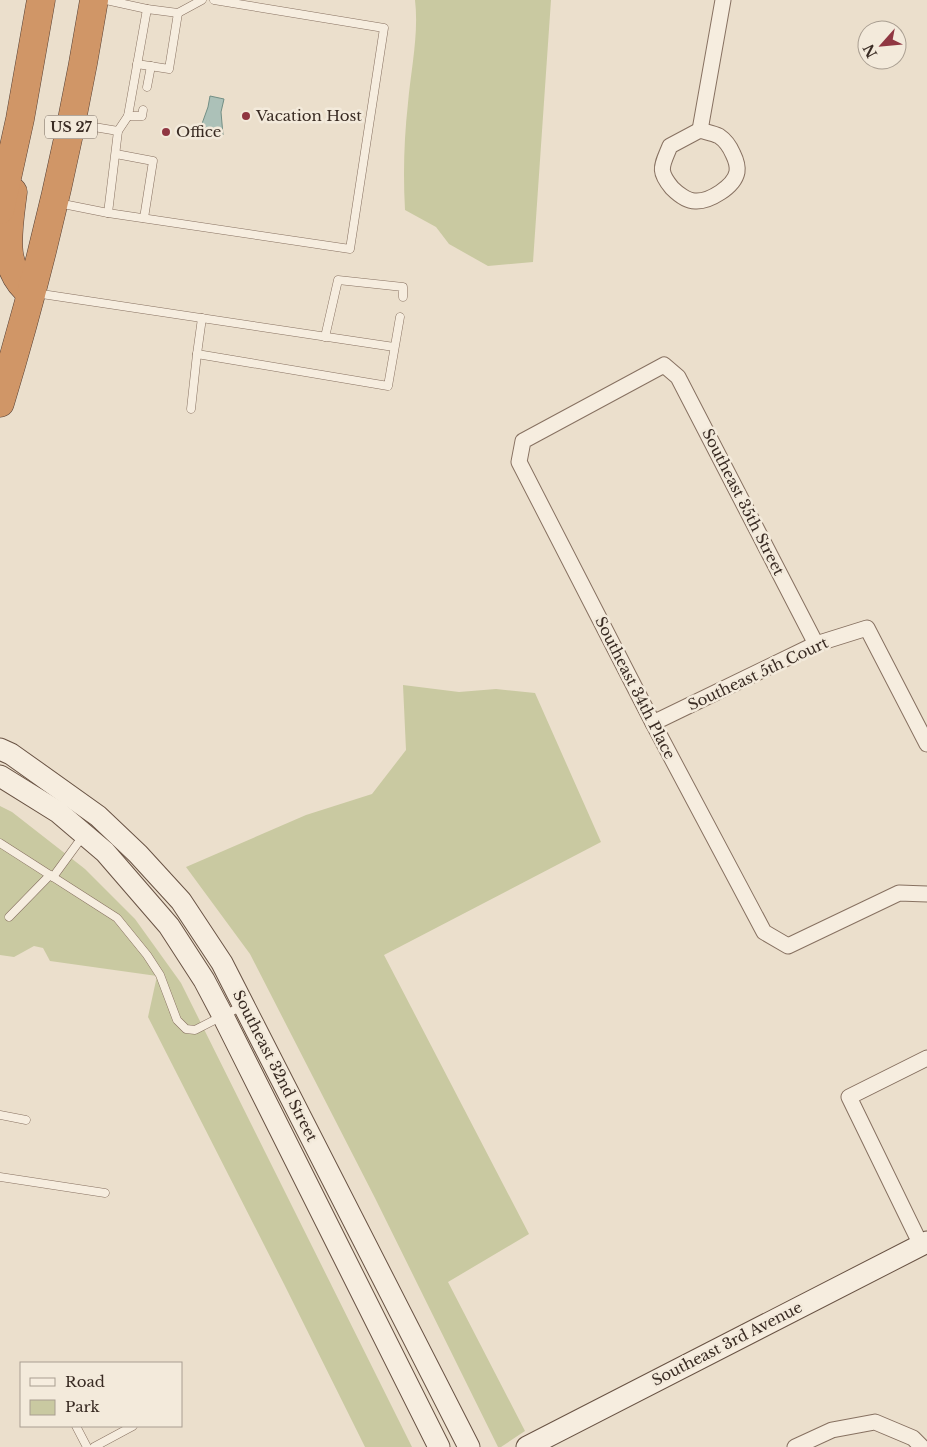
<svg xmlns="http://www.w3.org/2000/svg" width="927" height="1447" viewBox="0 0 927 1447" font-family="'Libre Baskerville',serif">
  <style>
    .green { fill: #c9c9a1 }
    .water { fill: #acc1b8; stroke: #738f85 }
    .lines { fill: none; stroke-linecap: round; stroke-linejoin: round }
    .lane-casing { stroke: #877161; stroke-width: 9 }
    .street-casing { stroke: #877161; stroke-width: 17 }
    .secondary-casing { stroke: #695344; stroke-width: 23 }
    .highway-casing { stroke: #564035; stroke-width: 29 }
    .lane { stroke: #f6eddf; stroke-width: 8 }
    .street { stroke: #f6eddf; stroke-width: 15 }
    .secondary { stroke: #f6eddf; stroke-width: 21 }
    .highway { stroke: #d09667; stroke-width: 28 }
    .poi-dot { fill: #903742; stroke: #f3eadb; stroke-width: 2 }
    .labels { text-anchor: middle; stroke-width: 5; stroke-linejoin: round; paint-order: stroke }
    .shield { fill: #f3eadb; stroke: #71645a; stroke-width: 1 }
    .shield-label { font-size: 14px; font-weight: bold; fill: #392b23 }
    .poi-label { font-size: 15px; fill: #392b23; stroke: #f3eadb; text-anchor: start }
    .street-label { font-size: 15px; fill: #392b23; stroke: #f3eadb }
  </style>
  <rect width="100%" height="100%" fill="#ebdfcc"/>
  <!-- green -->
  <g class="green">
    <path d="M415,0h136l-18,262 -45,4 -39,-22 -13,-17 -31,-17c-2,-36 -1,-71 3,-107 3,-34 11,-69 7,-103z"/>
    <polygon points="403,685 459,692 496,689 535,693 601,842 384,955 529,1234 448,1282 525,1431 501,1447 498,1447 375,1198 250,954 186,867 306,815 372,794 406,750"/>
    <polygon points="0,806 12,812 85,869 135,919 181,983 412,1447 365,1447 284,1284 148,1017 157,976 50,961 43,948 34,946 14,957 0,955"/>
  </g>
  <!-- water -->
  <polygon class="water" points="210,96 224,99 221,112 223,135 199,132 208,107"/>
  <g class="lines">
    <!-- lane casing -->
    <g class="lane-casing">
      <g id="lane">
        <polyline points="106,0 147,9"/>
        <polyline points="202,0 178,13 147,9 128,116 118,131 108,213 350,249 384,28 214,0"/>
        <polyline points="137,64 169,69 178,13"/>
        <polyline points="147,87 151,66"/>
        <polyline points="128,116 142,116 143,110"/>
        <polyline points="76,124 118,131"/>
        <polyline points="116,154 153,161 144,218"/>
        <polyline points="58,203 108,213"/>
        <polyline points="35,293 394,347"/>
        <polyline points="202,318 197,354 388,386 400,317"/>
        <polyline points="325,337 338,280 403,287 403,297"/>
        <polyline points="191,409 197,354"/>
        <polyline points="0,843 117,918 147,955 160,975 177,1020 186,1029 195,1030 242,1006"/>
        <polyline points="53,877 83,836"/>
        <polyline points="9,917 50,875"/>
        <polyline points="0,1115 26,1120"/>
        <polyline points="0,1177 105,1193"/>
        <polyline points="76,1426 87,1447"/>
        <polyline points="94,1447 133,1426"/>
      </g>
    </g>
    <!-- street casing -->
    <g class="street-casing">
      <g id="street">
        <path d="M700,130c6,2 13,3 19,6 6,4 11,11 14,18 3,6 5,11 4,18 -3,15 -28,30 -42,29 -8,0 -18,-8 -23,-13 -15,-18 -10,-22 -2,-42z"/>
        <polyline points="700,130 723,0"/>
        <polyline points="816,644 678,377 664,365 523,441 519,462 653,723 764,932 788,946 899,893 927,894"/>
        <polyline points="653,723 816,644 867,628 927,744"/>
        <polyline points="921,1245 849,1097 927,1058"/>
        <polyline points="795,1447 832,1430 875,1422 913,1438 922,1447"/>
      </g>
    </g>
    <!-- secondary casing -->
    <g class="secondary-casing">
      <g id="secondary">
        <polyline points="0,749 11,754 98,816 138,854 181,901 222,963 469,1447"/>
        <polyline points="0,776 58,812 105,852 169,926 204,980 223,1016 439,1447"/>
        <polyline points="527,1447 927,1242"/>
      </g>
    </g>
    <!-- highway casing -->
    <g class="highway-casing">
      <g id="highway">
        <path d="M13,192c-5,40 -13,77 18,101"/>
        <polyline points="0,210 20,119 41,0"/>
        <path d="M0,403c40,-132 72,-267 94,-403"/>
      </g>
    </g>
    <!-- lane -->
    <use href="#lane" class="lane"/>
    <!-- street -->
    <use href="#street" class="street"/>
    <!-- secondary -->
    <use href="#secondary" class="secondary"/>
    <!-- highway -->
    <use href="#highway" class="highway"/>
  </g>
  <!-- markers -->
  <g class="poi-dot">
    <circle cx="246" cy="116" r="5"/>
    <circle cx="166" cy="132" r="5"/>
  </g>
  <g class="labels">
    <!-- shield labels -->
    <rect class="shield" x="45" y="115.5" width="52" height="23" rx="4"/>
    <g class="shield-label">
      <text x="71" y="132">US 27</text>
    </g>
    <!-- poi labels -->
    <g class="poi-label">
      <text x="256" y="121">Vacation Host</text>
      <text x="176" y="137">Office</text>
    </g>
    <!-- street labels -->
    <g class="street-label">
      <text transform="translate(743 502) rotate(63)" y="5">Southeast 35th Street</text>
      <text transform="translate(758 674) rotate(-25)" y="5">Southeast 5th Court</text>
      <text transform="translate(635 688) rotate(63)" y="5">Southeast 34th Place</text>
      <text transform="translate(275 1066) rotate(63)" y="5">Southeast 32nd Street</text>
      <text transform="translate(727 1344) rotate(-27)" y="5">Southeast 3rd Avenue</text>
    </g>
  </g>
  <!-- legend -->
  <rect x="20" y="1362" width="162" height="65" fill="#f3eadb" stroke="#a99e91"/>
  <rect x="30" y="1378" width="25" height="8" fill="#f6eddf" stroke="#a99e91"/>
  <text x="65" y="1387" font-size="15" fill="#392b23">Road</text>
  <rect x="30" y="1400" width="25" height="15" fill="#c9c9a1" stroke="#a99e91"/>
  <text x="65" y="1412" font-size="15" fill="#392b23">Park</text>
  <!-- north arrow -->
  <g transform="translate(882 45) rotate(243)"><circle r="24" fill="#f3eadb" stroke="#a99e91"/>
  <path d="M0-4L9 19L0 12L-9 19Z" fill="#903742"/>
  <text y="-8" font-size="14" font-weight="bold" text-anchor="middle" fill="#392b23">N</text>
  </g>
</svg>
